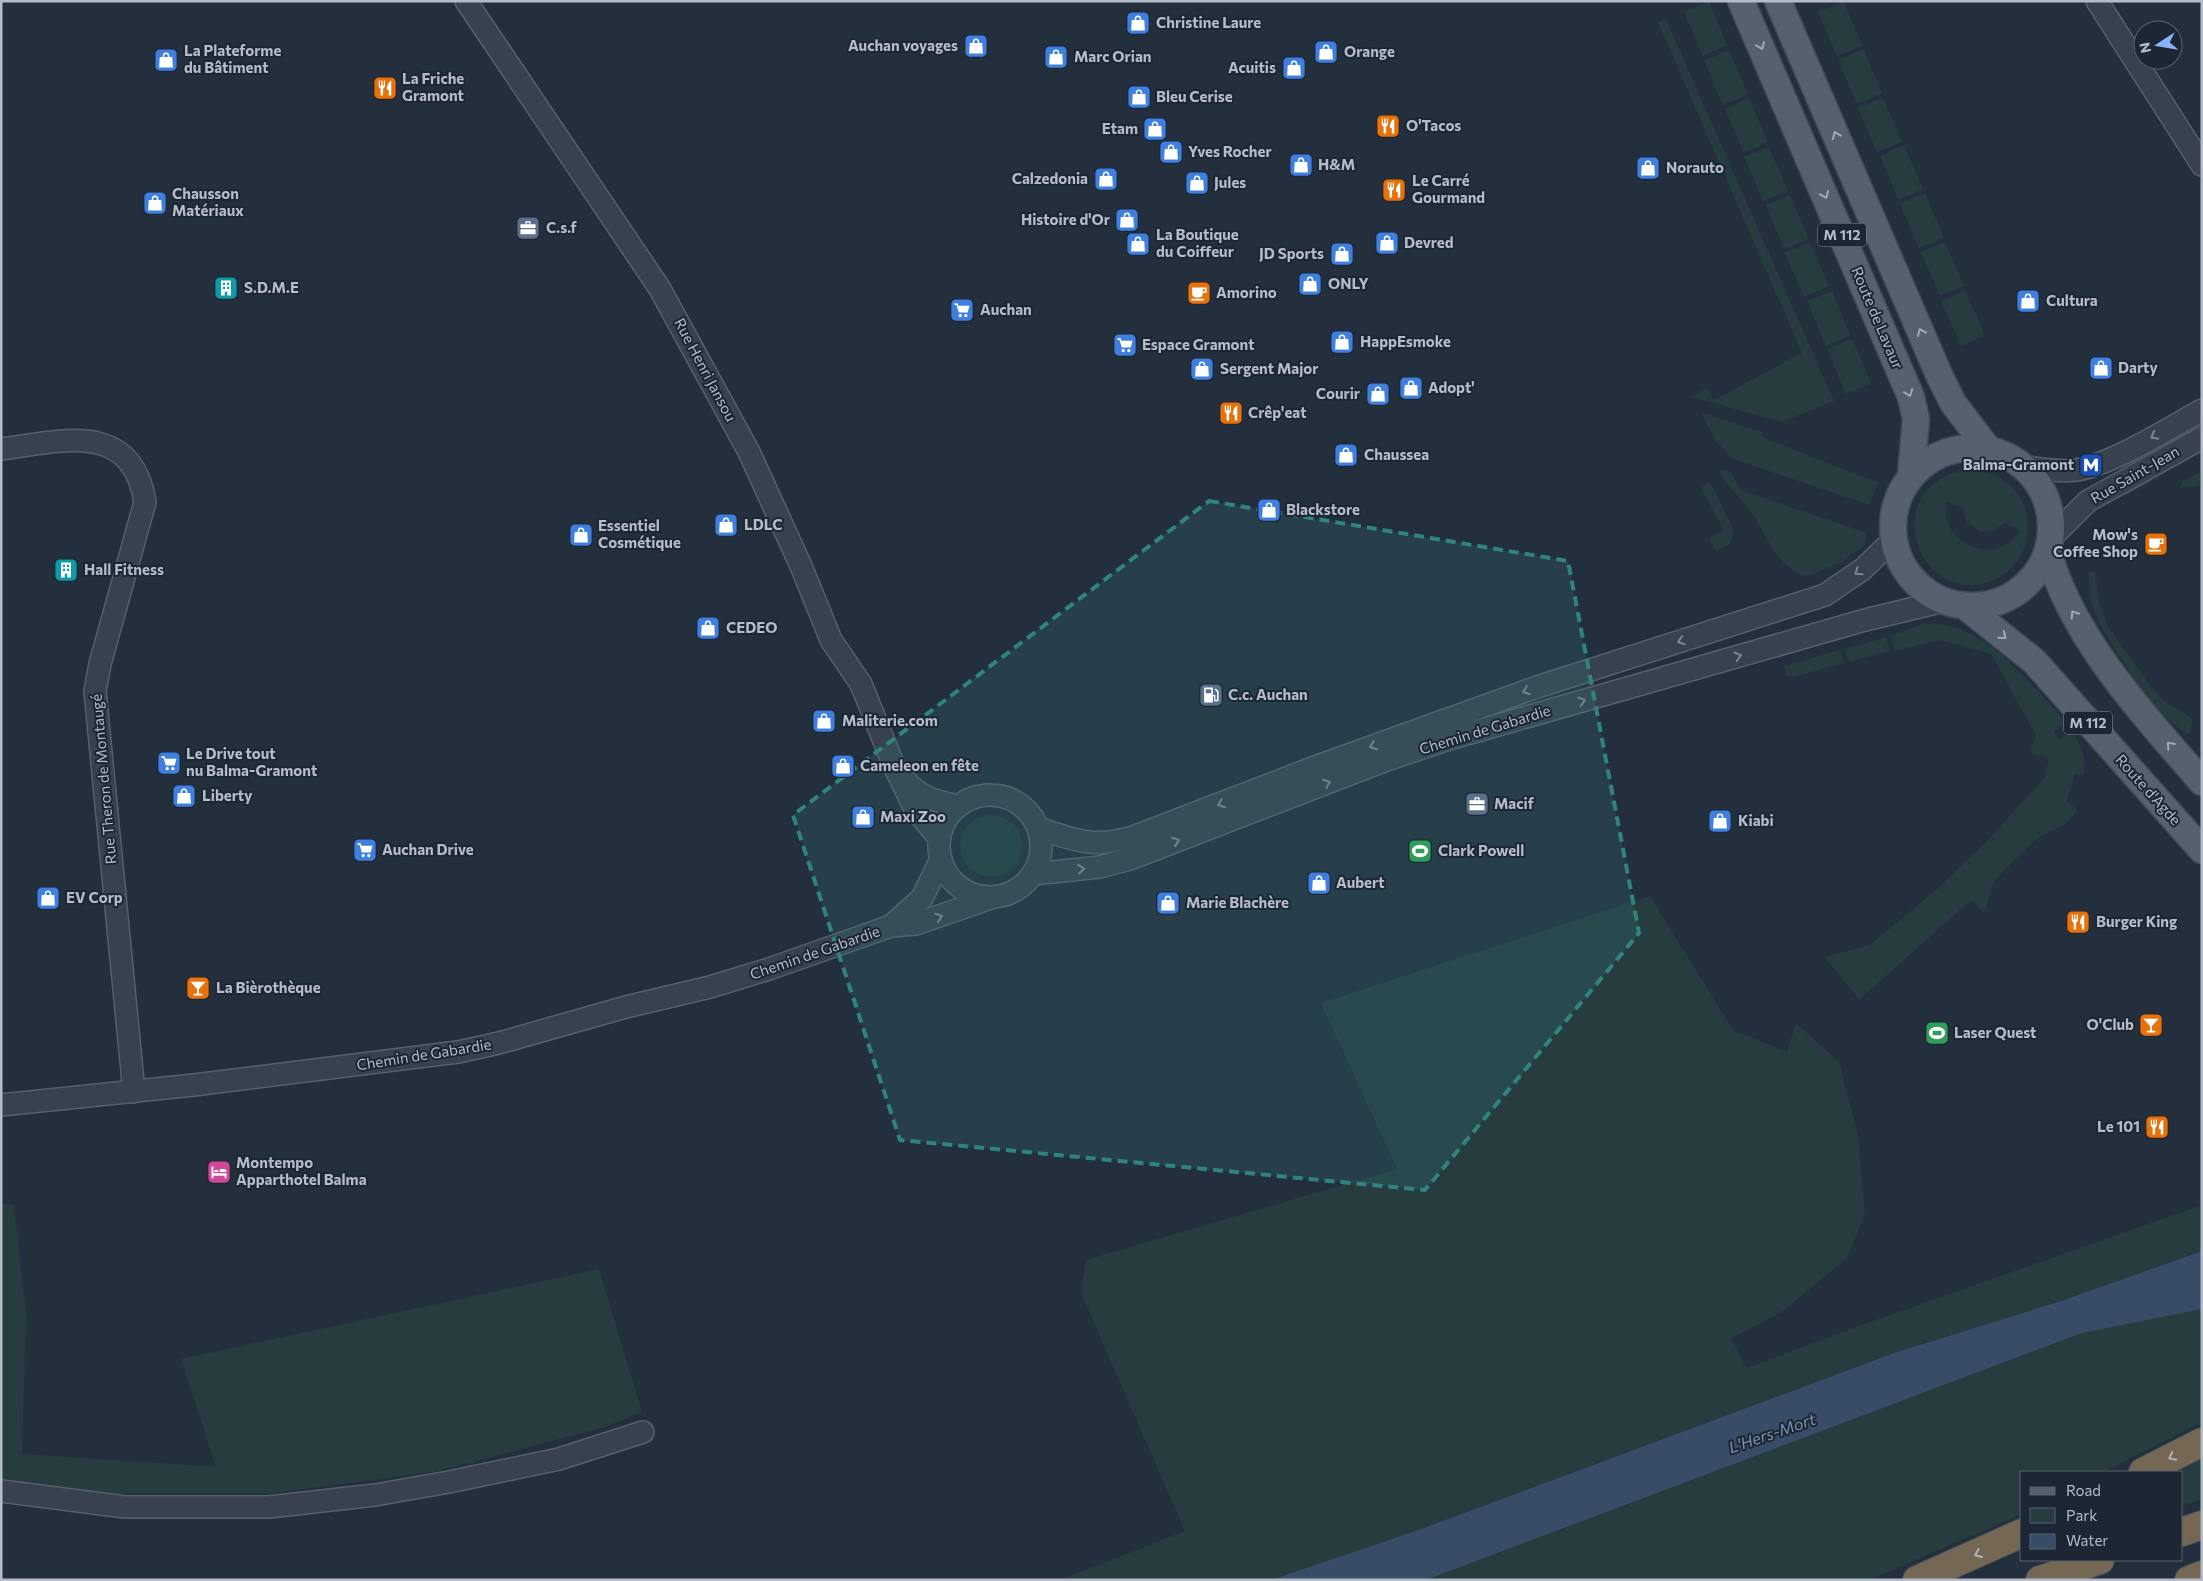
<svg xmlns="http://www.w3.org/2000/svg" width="2203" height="1581" viewBox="0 0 2203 1581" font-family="Commissioner,sans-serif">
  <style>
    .green { fill: #263c3f; fill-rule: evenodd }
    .water { fill: #394c67 }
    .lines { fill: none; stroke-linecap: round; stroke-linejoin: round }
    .minor-casing { stroke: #565f6c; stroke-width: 24 }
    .major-casing { stroke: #414a57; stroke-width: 29 }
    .highway-casing { stroke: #434c59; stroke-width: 30 }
    .minor { stroke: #38414e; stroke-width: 21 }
    .major { stroke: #56606e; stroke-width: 26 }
    .highway { stroke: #746855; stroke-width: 28 }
    .oneway { stroke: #a1aab7 }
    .oneway2 { stroke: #7c8592 }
    .oneway3 { stroke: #aeb4bd }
    .marked { fill: #308480; fill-opacity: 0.2; stroke: #308480; stroke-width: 4; stroke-dasharray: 10 6; stroke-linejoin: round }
    .labels { text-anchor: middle; stroke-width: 4; stroke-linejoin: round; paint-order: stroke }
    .shield { fill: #1d2633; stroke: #878f9c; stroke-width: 1 }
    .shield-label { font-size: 14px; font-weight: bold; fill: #b4bcc9 }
    .poi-label { font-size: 15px; font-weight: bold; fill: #b4bcc9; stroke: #1d2633; text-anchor: start }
    .street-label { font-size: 15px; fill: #b4bcc9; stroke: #1d2633 }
    .water-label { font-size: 16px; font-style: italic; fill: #7c92b1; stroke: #1d2633 }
  </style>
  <rect width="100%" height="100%" fill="#242f3e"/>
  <!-- green -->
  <g class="green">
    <polygon points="1709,1 1727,45 1703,56 1684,12"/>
    <polygon points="1843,1 1862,45 1837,56 1818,12"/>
    <polygon points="1666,19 1834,401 1782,422 1692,397 1707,388 1714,400 1802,353 1658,22"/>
    <polygon points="1863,49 1882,93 1857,104 1838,60"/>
    <polygon points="1729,50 1748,94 1723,105 1704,61"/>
    <polygon points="1749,98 1768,142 1744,153 1725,109"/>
    <polygon points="1883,98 1902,142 1877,152 1858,108"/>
    <polygon points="1904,145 1923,189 1899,200 1880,156"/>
    <polygon points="1769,147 1788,191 1763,201 1744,157"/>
    <polygon points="1925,193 1944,238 1919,248 1900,204"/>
    <polygon points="1790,195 1809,239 1784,249 1766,205"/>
    <polygon points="1810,242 1829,286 1804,297 1785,253"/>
    <polygon points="1945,242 1964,286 1940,296 1921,252"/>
    <polygon points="1965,290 1985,335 1961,346 1941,301"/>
    <polygon points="1832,291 1850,335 1826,346 1807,301"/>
    <polygon points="1852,339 1871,383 1846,394 1827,349"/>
    <polygon points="1701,412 1764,433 1760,436 1878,483 1869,505 1731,458 1716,441"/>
    <path d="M1720,469l11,3 10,18 126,43 -3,13 -23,16 -34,15c-34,-14 -36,-35 -54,-62 -11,-16 -25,-27 -34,-43z"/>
    <path d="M1968,469c42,4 67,31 58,74 -4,15 -15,28 -28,35 -76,39 -128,-90 -30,-109zM1946,501l17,7 3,13 15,11 13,-1 10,-8 16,7c-22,39 -82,14 -74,-29z"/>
    <polygon points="2202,471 2202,485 2180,488 2183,481"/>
    <polygon points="2162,476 2123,497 2120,490 2143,477"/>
    <polygon points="1710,482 1734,531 1730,544 1716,551 1709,538 1724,530 1701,488"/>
    <path d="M2089,570l7,3 2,27 11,28 42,59 13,14 29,18 -4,15c-26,-8 -85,-96 -95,-123 -5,-13 -5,-27 -5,-41z"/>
    <path d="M1923,624c35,-2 62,16 87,37l-1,2c18,15 66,64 73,88 3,8 2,16 1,24l-8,-1 -8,28 10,8c-11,18 -21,17 -37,27 -15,11 -32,29 -45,44 -7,9 -4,22 -12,31l-12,-12 -112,100 -34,-43 45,-12 66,-55 52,-50 57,-63 4,-19 -16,-3 -2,-6 5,-14 -45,-81 -51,-14 -45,11 -4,-15zM2064,725l5,8 -10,7 -5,-8z"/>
    <polygon points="1886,637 1890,651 1849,662 1845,649"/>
    <polygon points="1840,650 1844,663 1794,677 1786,675 1784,666"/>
    <circle cx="991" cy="846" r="31"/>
    <polygon points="1650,896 1733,1030 1787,1052 1796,1023 1839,1062 1858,1135 1865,1214 1847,1258 1783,1311 1731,1339 1747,1368 1856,1327 2202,1205 2202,1251 2061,1301 1894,1353 1421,1529 1271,1580 1060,1580 1185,1531 1081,1293 1086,1260 1397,1169 1321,1003"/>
    <polygon points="1,1203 14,1205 26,1314 22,1454 216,1467 181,1359 599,1269 642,1412 605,1427 439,1471 269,1494 95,1494 1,1481"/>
    <polygon points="2202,1309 2202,1422 2103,1472 2022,1472 2022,1514 1869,1580 1426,1580 2082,1333"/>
    <polygon points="2202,1457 2202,1499 2182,1506 2182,1472 2171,1472"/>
  </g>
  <!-- water -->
  <polygon class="water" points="2202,1251 2202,1309 2082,1333 1426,1580 1271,1580 1421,1529 1894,1353 2061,1301"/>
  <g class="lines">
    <!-- minor casing -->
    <g class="minor-casing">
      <g id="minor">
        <polyline points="466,1 660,289 749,452 801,566 831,640 861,684 894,766 915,809 939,838"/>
        <polyline points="2097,1 2202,165"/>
        <path d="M1,449c61,-8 131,-29 144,53l-45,162 -5,27 39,401"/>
        <path d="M2022,466c19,3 36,6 54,4 35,-5 93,-42 126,-60"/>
        <polyline points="2051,538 2088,501 2202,438"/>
        <path d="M905,780c15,18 31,21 53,26"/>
        <circle cx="990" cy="846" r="51"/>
        <path d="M1038,828c38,13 55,20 95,9l182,-70 222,-80 288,-92 38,-26 31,-30"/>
        <polyline points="1033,874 1100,867 1130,859 1384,761 1446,740 1865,620 1944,601"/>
        <polyline points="891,926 922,898 941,859"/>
        <polyline points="1,1105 194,1085 458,1052 499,1043 626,1007 710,987 769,969 891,926 916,924 994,897"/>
        <polyline points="1,1491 125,1507 269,1507 375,1495 449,1482 559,1459 643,1432"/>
      </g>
    </g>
    <!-- major casing -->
    <g class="major-casing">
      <g id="major">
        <polyline points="1741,1 1911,397 1916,419 1911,475"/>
        <polyline points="1778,1 1940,377 1953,403 1988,449"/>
        <circle cx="1972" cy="527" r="79"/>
        <path d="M2048,551c23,86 96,164 154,231"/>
        <polyline points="1965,606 2034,661 2202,850"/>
      </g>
    </g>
    <!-- highway casing -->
    <g class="highway-casing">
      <g id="highway">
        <polyline points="2143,1472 2202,1442"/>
        <polyline points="2182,1532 2202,1525"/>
        <polyline points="1917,1580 2022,1533"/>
        <polyline points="2040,1580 2100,1560"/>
        <polyline points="2189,1580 2202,1575"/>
      </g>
    </g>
    <!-- minor -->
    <use href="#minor" class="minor"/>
    <!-- major -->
    <use href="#major" class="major"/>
    <!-- highway -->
    <use href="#highway" class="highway"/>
  </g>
  <!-- one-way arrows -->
  <defs><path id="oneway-chevron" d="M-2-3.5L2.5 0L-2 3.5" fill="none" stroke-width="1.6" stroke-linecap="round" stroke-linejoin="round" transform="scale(1.25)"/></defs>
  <g class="oneway">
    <use href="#oneway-chevron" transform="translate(1761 46) rotate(67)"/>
    <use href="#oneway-chevron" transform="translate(1836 135) rotate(-113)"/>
    <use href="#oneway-chevron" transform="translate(1825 195) rotate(67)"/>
    <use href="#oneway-chevron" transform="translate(1921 332) rotate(-113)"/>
    <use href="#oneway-chevron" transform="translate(1909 393) rotate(69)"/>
    <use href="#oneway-chevron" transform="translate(2074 614) rotate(-123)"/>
    <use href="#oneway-chevron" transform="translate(2003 636) rotate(39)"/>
    <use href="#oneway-chevron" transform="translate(2170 745) rotate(-131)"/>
  </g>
  <g class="oneway2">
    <use href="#oneway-chevron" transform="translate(2154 436) rotate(152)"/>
    <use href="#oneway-chevron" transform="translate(1858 572) rotate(145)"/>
    <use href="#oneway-chevron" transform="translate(1681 641) rotate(162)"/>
    <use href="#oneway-chevron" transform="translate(1738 656) rotate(-16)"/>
    <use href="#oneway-chevron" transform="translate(1526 691) rotate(160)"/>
    <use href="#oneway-chevron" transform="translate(1582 701) rotate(-16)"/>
    <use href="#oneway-chevron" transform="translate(1373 746) rotate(160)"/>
    <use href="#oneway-chevron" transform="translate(1327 783) rotate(-21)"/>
    <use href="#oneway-chevron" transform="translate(1221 804) rotate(159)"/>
    <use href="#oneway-chevron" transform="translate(1176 841) rotate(-21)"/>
    <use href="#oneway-chevron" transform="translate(1081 869) rotate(-6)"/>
    <use href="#oneway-chevron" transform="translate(939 917) rotate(-18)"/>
  </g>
  <g class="oneway3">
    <use href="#oneway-chevron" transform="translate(2172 1457) rotate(153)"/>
    <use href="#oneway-chevron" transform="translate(1978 1554) rotate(157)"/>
  </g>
  <!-- marked area -->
  <path class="marked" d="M1209,501l359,60 71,372 -214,257 -525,-50 -107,-325z"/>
  <!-- icons -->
  <defs>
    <g id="shop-square" transform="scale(1.25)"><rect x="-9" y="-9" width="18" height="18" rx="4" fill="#3f7fe0" stroke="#1d2633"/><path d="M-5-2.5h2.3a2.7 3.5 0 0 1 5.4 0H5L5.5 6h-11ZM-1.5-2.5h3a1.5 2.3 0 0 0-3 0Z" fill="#fff"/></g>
    <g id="restaurant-square" transform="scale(1.25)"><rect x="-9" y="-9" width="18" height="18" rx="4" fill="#e8710a" stroke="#1d2633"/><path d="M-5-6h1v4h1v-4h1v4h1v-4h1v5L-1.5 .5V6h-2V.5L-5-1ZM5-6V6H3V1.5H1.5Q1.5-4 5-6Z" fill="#fff"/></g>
    <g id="office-square" transform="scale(1.25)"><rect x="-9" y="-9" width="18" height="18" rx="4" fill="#5c6f8a" stroke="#1d2633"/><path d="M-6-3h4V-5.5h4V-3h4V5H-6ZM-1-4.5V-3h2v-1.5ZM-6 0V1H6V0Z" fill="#fff"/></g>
    <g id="building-square" transform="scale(1.25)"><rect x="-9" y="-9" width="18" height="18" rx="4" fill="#0f9aa8" stroke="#1d2633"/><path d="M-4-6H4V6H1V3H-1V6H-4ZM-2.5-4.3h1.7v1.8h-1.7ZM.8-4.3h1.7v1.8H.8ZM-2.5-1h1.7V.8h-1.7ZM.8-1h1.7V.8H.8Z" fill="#fff"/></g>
    <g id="cafe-square" transform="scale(1.25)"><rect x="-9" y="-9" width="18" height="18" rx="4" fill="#e8710a" stroke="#1d2633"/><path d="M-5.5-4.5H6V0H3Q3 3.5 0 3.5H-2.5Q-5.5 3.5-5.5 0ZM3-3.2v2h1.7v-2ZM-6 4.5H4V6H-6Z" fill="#fff"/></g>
    <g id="supermarket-square" transform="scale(1.25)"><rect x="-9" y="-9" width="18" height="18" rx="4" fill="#3f7fe0" stroke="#1d2633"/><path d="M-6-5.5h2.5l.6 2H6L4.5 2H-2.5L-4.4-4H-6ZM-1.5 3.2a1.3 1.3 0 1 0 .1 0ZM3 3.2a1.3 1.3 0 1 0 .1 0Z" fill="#fff"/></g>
    <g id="metro-square" transform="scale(1.25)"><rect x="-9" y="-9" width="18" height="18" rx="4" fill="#1a4fb4" stroke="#1d2633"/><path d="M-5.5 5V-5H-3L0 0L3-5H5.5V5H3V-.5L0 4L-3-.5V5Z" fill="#fff"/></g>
    <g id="fuel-square" transform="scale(1.25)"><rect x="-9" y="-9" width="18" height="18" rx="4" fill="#5c6f8a" stroke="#1d2633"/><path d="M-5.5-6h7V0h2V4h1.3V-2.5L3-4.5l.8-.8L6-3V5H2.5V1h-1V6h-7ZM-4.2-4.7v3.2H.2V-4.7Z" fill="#fff"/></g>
    <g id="stadium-square" transform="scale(1.25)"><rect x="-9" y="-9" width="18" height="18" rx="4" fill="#2e9e5b" stroke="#1d2633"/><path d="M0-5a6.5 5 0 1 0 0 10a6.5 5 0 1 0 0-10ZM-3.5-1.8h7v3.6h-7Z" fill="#fff"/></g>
    <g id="bar-square" transform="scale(1.25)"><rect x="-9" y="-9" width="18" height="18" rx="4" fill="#e8710a" stroke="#1d2633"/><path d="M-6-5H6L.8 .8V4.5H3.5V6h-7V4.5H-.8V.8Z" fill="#fff"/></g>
    <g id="hotel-square" transform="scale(1.25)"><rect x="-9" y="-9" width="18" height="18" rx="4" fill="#d1479c" stroke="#1d2633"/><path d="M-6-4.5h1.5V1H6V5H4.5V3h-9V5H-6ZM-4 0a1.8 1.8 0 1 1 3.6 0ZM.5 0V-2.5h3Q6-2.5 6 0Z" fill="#fff"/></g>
  </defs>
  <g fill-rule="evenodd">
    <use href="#shop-square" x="1138" y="23"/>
    <use href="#shop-square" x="976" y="46"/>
    <use href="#shop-square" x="1326" y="52"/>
    <use href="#shop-square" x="1056" y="57"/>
    <use href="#shop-square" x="166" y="60"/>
    <use href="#shop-square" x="1294" y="68"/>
    <use href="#restaurant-square" x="385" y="88"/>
    <use href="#shop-square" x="1139" y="97"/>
    <use href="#restaurant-square" x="1388" y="126"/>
    <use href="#shop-square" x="1155" y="129"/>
    <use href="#shop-square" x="1171" y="152"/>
    <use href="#shop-square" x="1301" y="165"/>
    <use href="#shop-square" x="1648" y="168"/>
    <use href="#shop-square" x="1106" y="179"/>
    <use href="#shop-square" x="1197" y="183"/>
    <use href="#restaurant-square" x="1394" y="190"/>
    <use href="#shop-square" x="155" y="203"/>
    <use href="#shop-square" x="1127" y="220"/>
    <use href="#office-square" x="528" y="228"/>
    <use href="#shop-square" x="1387" y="243"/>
    <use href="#shop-square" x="1138" y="244"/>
    <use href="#shop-square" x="1342" y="254"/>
    <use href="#shop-square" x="1310" y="284"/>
    <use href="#building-square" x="226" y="288"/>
    <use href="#cafe-square" x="1199" y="293"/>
    <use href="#shop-square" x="2028" y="301"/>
    <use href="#supermarket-square" x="962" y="310"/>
    <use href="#shop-square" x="1342" y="342"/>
    <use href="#supermarket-square" x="1125" y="345"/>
    <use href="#shop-square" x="2101" y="368"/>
    <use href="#shop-square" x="1202" y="369"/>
    <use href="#shop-square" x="1411" y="388"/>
    <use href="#shop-square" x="1378" y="394"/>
    <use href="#restaurant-square" x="1231" y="413"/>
    <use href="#shop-square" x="1346" y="455"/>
    <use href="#metro-square" x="2091" y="465"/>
    <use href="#shop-square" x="1269" y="510"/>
    <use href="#shop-square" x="726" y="525"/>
    <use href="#shop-square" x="581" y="535"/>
    <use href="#cafe-square" x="2156" y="544"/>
    <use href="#building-square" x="66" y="570"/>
    <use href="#shop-square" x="708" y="628"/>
    <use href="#fuel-square" x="1211" y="695"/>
    <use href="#shop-square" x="824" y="721"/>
    <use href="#supermarket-square" x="169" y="763"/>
    <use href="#shop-square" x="843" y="766"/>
    <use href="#shop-square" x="184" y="796"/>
    <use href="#office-square" x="1477" y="804"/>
    <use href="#shop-square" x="863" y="817"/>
    <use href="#shop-square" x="1720" y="821"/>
    <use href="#supermarket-square" x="365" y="850"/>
    <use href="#stadium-square" x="1420" y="851"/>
    <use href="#shop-square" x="1319" y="883"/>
    <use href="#shop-square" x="48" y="898"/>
    <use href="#shop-square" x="1168" y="903"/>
    <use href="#restaurant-square" x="2078" y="922"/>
    <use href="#bar-square" x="198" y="988"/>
    <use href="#bar-square" x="2151" y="1025"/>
    <use href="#stadium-square" x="1937" y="1033"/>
    <use href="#restaurant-square" x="2157" y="1127"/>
    <use href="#hotel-square" x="219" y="1172"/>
  </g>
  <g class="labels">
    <!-- shield labels -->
    <g class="shield">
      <rect x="1818" y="223.5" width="48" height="23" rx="4"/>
      <rect x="2064" y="711.5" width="48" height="23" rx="4"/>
    </g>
    <g class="shield-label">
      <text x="1842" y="240">M 112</text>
      <text x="2088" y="728">M 112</text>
    </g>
    <!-- poi labels -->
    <g class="poi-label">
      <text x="1156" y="28">Christine Laure</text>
      <text x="958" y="51" text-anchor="end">Auchan voyages</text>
      <text x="184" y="56">La Plateforme<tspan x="184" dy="17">du Bâtiment</tspan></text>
      <text x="1344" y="57">Orange</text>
      <text x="1074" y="62">Marc Orian</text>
      <text x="1276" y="73" text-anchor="end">Acuitis</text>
      <text x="402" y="84">La Friche<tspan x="402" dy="17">Gramont</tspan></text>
      <text x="1156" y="102">Bleu Cerise</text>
      <text x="1406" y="131">O'Tacos</text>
      <text x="1138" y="134" text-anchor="end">Etam</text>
      <text x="1188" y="157">Yves Rocher</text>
      <text x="1318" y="170">H&amp;M</text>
      <text x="1666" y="173">Norauto</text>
      <text x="1088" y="184" text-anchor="end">Calzedonia</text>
      <text x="1412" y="186">Le Carré<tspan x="1412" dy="17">Gourmand</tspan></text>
      <text x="1214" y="188">Jules</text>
      <text x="172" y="199">Chausson<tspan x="172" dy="17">Matériaux</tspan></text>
      <text x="1110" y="225" text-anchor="end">Histoire d'Or</text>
      <text x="546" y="233">C.s.f</text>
      <text x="1156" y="240">La Boutique<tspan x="1156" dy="17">du Coiffeur</tspan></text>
      <text x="1404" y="248">Devred</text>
      <text x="1324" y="259" text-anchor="end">JD Sports</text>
      <text x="1328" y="289">ONLY</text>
      <text x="244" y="293">S.D.M.E</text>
      <text x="1216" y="298">Amorino</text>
      <text x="2046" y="306">Cultura</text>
      <text x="980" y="315">Auchan</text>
      <text x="1360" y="347">HappEsmoke</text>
      <text x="1142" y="350">Espace Gramont</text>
      <text x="2118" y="373">Darty</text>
      <text x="1220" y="374">Sergent Major</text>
      <text x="1428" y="393">Adopt'</text>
      <text x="1360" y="399" text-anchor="end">Courir</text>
      <text x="1248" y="418">Crêp'eat</text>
      <text x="1364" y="460">Chaussea</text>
      <text x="2074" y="470" text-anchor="end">Balma-Gramont</text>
      <text x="1286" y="515">Blackstore</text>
      <text x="744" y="530">LDLC</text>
      <text x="598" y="531">Essentiel<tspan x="598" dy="17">Cosmétique</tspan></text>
      <text x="2138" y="540" text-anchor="end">Mow's<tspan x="2138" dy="17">Coffee Shop</tspan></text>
      <text x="84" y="575">Hall Fitness</text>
      <text x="726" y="633">CEDEO</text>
      <text x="1228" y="700">C.c. Auchan</text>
      <text x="842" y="726">Maliterie.com</text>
      <text x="186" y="759">Le Drive tout<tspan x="186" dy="17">nu Balma-Gramont</tspan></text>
      <text x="860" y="771">Cameleon en fête</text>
      <text x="202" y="801">Liberty</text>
      <text x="1494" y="809">Macif</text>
      <text x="880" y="822">Maxi Zoo</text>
      <text x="1738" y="826">Kiabi</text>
      <text x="382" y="855">Auchan Drive</text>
      <text x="1438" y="856">Clark Powell</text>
      <text x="1336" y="888">Aubert</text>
      <text x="66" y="903">EV Corp</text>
      <text x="1186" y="908">Marie Blachère</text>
      <text x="2096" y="927">Burger King</text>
      <text x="216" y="993">La Bièrothèque</text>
      <text x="2134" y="1030" text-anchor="end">O'Club</text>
      <text x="1954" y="1038">Laser Quest</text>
      <text x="2140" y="1132" text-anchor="end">Le 101</text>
      <text x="236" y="1168">Montempo<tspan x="236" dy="17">Apparthotel Balma</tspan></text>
    </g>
    <!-- street labels -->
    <g class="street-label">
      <text transform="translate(1877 318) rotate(67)" y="5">Route de Lavaur</text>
      <text transform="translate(705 370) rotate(62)" y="5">Rue Henri Jansou</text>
      <text transform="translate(2135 475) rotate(-30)" y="5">Rue Saint-Jean</text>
      <text transform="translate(1485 730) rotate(-17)" y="5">Chemin de Gabardie</text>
      <text transform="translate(104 779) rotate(-95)" y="5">Rue Theron de Montaugé</text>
      <text transform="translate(2148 790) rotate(48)" y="5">Route d'Agde</text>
      <text transform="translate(815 953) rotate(-19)" y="5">Chemin de Gabardie</text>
      <text transform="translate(424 1055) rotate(-9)" y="5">Chemin de Gabardie</text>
    </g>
    <!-- water labels -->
    <g class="water-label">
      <text transform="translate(1772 1433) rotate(-19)" y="6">L'Hers-Mort</text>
    </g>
  </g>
  <!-- border -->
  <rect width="2203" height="1581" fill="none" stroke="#b4bcc9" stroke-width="5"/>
  <!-- legend -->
  <rect x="2020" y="1471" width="162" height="90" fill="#1d2633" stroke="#59626f"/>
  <rect x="2030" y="1487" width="25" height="8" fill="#56606e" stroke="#59626f"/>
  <text x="2066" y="1496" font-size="15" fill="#b4bcc9">Road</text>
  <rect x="2030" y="1508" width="25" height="15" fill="#263c3f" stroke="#59626f"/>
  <text x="2066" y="1521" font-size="15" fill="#b4bcc9">Park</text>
  <rect x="2030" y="1534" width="25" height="15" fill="#394c67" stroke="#59626f"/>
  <text x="2066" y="1546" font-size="15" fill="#b4bcc9">Water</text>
  <!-- north arrow -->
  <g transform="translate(2158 45) rotate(258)"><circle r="24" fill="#1d2633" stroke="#59626f"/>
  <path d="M0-4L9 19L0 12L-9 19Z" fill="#8ab4f8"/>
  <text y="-8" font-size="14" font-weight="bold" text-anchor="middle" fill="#b4bcc9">N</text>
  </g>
</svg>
